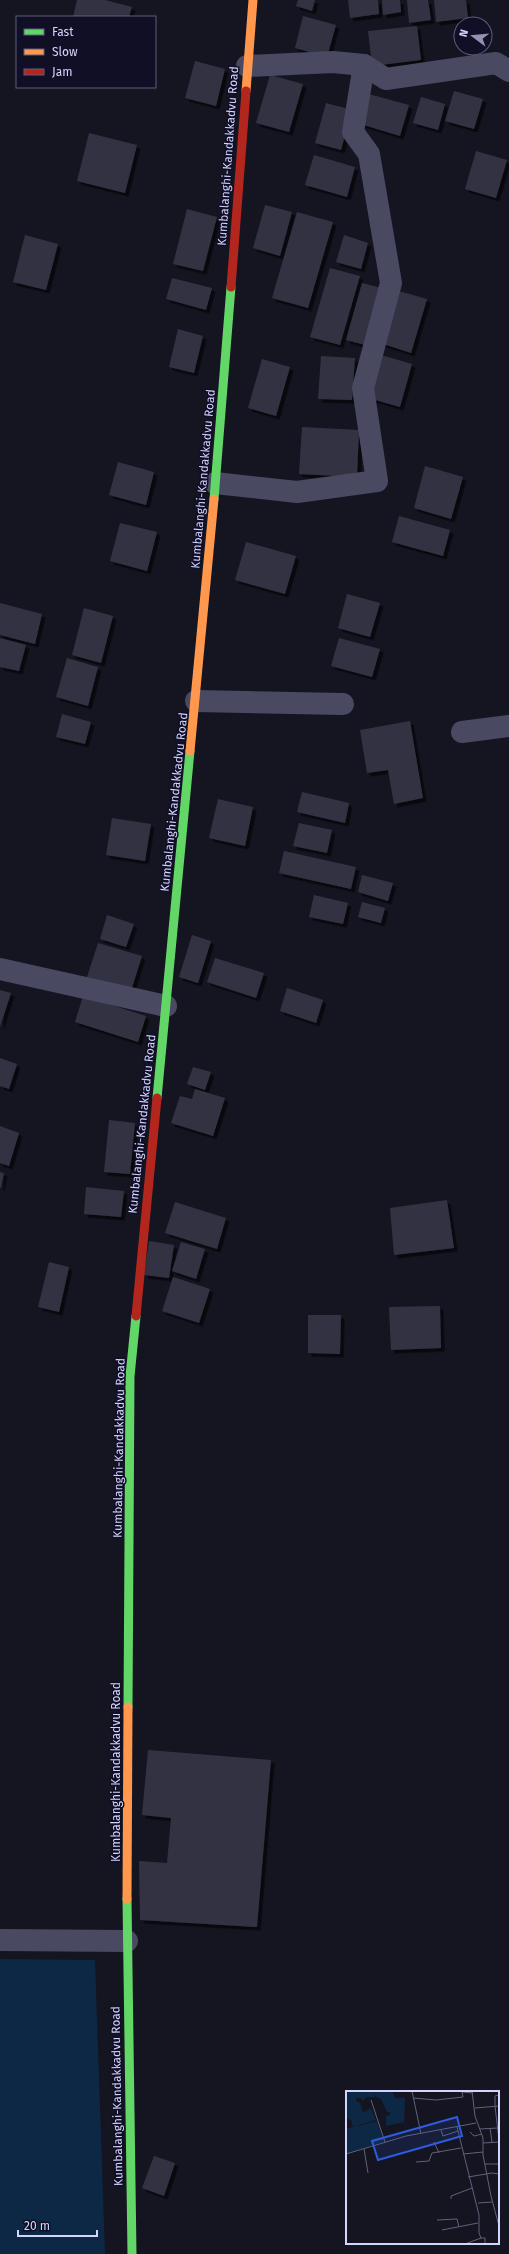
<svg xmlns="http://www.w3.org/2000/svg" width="509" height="2254" viewBox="0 0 509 2254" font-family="'Fira Sans',sans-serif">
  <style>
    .water { fill: #0d2844 }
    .building { fill: #333243; filter: url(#shadow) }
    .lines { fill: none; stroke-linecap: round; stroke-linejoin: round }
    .street { stroke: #494a61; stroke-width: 22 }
    .fast { stroke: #63d668; stroke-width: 9 }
    .slow { stroke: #ff974d; stroke-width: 9 }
    .jam { stroke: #b3261e; stroke-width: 9 }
    .labels { text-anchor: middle; stroke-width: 3; stroke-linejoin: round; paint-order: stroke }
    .street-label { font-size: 12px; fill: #d4d5ff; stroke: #100f26 }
    .inset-road { fill: none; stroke: #61617a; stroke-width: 1 }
    .view { fill: #2f5cdc; fill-opacity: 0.15; stroke: #2f5cdc; stroke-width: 2 }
    .inset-edge { fill: none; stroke: #d4d5ff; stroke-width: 2 }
  </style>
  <defs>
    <filter id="shadow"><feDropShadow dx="3.5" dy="3.5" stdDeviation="0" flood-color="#0009"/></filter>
  </defs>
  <rect width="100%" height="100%" fill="#151421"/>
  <!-- water -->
  <polygon class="water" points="0,1959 95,1960 105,2254 0,2254"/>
  <!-- building -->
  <g class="building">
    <polygon points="77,0 105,0 132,7 129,17 73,17"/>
    <polygon points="298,0 315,0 312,11 296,6"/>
    <polygon points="348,0 378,0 379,14 350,18"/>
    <polygon points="382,0 400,0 401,12 383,15"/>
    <polygon points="407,0 428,0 431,20 409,23"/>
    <polygon points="434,0 466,0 468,18 436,22"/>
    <polygon points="303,16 336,25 327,57 295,48"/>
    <polygon points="417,26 421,60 372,66 368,31"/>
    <polygon points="195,61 225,69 216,106 185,98"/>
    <polygon points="270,75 303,84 289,132 256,123"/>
    <polygon points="454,91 483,99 474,129 445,121"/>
    <polygon points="365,93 409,105 400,136 357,123"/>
    <polygon points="421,97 445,104 438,130 413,123"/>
    <polygon points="326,103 352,110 341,150 315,143"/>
    <polygon points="89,133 137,145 125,193 77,181"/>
    <polygon points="476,151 507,160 496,198 465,189"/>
    <polygon points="314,155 355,167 347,197 305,185"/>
    <polygon points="265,205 292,212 280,256 253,248"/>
    <polygon points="187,209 217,217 203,271 173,264"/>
    <polygon points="297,212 333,222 308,308 272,298"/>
    <polygon points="25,235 58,244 46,290 13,282"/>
    <polygon points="344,235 368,243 361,269 336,262"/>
    <polygon points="330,268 360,276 340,345 310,337"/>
    <polygon points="172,278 212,288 206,310 166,299"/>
    <polygon points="362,283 385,289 369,346 346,340"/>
    <polygon points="395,290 427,299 411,353 380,343"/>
    <polygon points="178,329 203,336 194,373 169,367"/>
    <polygon points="381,355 412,364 400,407 368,398"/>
    <polygon points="321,356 355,358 352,400 318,399"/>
    <polygon points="262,359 290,367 276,416 248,408"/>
    <polygon points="302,427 359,430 357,477 299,474"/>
    <polygon points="118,462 154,472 146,505 109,495"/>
    <polygon points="425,466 463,477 451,519 414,508"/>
    <polygon points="399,516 450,530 443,556 392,542"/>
    <polygon points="120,523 157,532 147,571 110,561"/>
    <polygon points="246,542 296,556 285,594 235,580"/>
    <polygon points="347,594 380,603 370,637 338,628"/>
    <polygon points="0,603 42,614 35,644 0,635"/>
    <polygon points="84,608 113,616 101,663 72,655"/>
    <polygon points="0,638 26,645 19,671 0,667"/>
    <polygon points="339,638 380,649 372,677 331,666"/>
    <polygon points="67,658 98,667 88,706 56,697"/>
    <polygon points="62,714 91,722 85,744 56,737"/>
    <polygon points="410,721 423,798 394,804 388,770 367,773 360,730"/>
    <polygon points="302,792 349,803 345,823 297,812"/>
    <polygon points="218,799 253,807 245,846 209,838"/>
    <polygon points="112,818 151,824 145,861 106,855"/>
    <polygon points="299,823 332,830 327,853 293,846"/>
    <polygon points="284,851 356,867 351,889 279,873"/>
    <polygon points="362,875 393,883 388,901 358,892"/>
    <polygon points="314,895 348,903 343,924 309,917"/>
    <polygon points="362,902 385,908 381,923 358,917"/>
    <polygon points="107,915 134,924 126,947 100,939"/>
    <polygon points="192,935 211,941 198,983 179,977"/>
    <polygon points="98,943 142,956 130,994 86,980"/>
    <polygon points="215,958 264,973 256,998 207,982"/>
    <polygon points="287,988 323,1000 316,1023 280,1011"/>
    <polygon points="0,990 11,993 0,1027"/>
    <polygon points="83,996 146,1016 138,1042 75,1022"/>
    <polygon points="0,1058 17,1064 9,1089 0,1086"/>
    <polygon points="193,1067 211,1072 205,1090 187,1084"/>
    <polygon points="195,1089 225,1098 213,1136 171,1123 180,1096 192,1099"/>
    <polygon points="109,1120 135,1123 130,1174 104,1172"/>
    <polygon points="0,1126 19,1133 9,1166 0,1163"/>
    <polygon points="0,1172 4,1173 1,1188 0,1188"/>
    <polygon points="86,1187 124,1191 121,1217 84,1214"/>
    <polygon points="447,1200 454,1248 394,1255 390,1208"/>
    <polygon points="175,1202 226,1218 217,1249 165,1233"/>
    <polygon points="149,1241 174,1245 169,1278 144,1275"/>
    <polygon points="181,1242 205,1249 196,1279 172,1271"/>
    <polygon points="49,1262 69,1267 59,1312 38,1307"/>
    <polygon points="173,1277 210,1289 199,1323 162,1311"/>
    <polygon points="440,1306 441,1348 391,1350 389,1307"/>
    <polygon points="308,1315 341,1315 340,1354 308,1353"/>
    <polygon points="148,1750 271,1760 257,1927 140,1920 139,1861 167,1863 171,1818 142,1815"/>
    <polygon points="154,2156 175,2163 164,2196 142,2188"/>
  </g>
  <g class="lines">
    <!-- street -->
    <g class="street">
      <polyline points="247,66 333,62 364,65 386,79 496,63 509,71"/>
      <polyline points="215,483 297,492 377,481 363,388 391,283 369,154 353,132 364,65"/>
      <polyline points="196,701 343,704"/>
      <polyline points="462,732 509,726"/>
      <polyline points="0,969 166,1006"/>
      <polyline points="0,1940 127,1941"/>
    </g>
    <!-- fast -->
    <g class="fast">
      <polyline points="214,499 231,287"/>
      <polyline points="157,1098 190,751"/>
      <polyline points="128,1707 130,1376 136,1316"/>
      <polyline points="127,1899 132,2254"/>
    </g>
    <!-- slow -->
    <g class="slow">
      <polyline points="246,91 253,0"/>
      <polyline points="190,751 214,499"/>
      <polyline points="127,1899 128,1707"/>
    </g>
    <!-- jam -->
    <g class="jam">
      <polyline points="231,287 246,91"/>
      <polyline points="136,1316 157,1098"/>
    </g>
  </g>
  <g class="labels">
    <!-- street labels -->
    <g class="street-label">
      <text transform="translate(228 156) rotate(-86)" y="4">Kumbalanghi-Kandakkadvu Road</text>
      <text transform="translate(203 479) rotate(-85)" y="4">Kumbalanghi-Kandakkadvu Road</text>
      <text transform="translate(174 802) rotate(-84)" y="4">Kumbalanghi-Kandakkadvu Road</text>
      <text transform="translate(142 1124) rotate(-84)" y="4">Kumbalanghi-Kandakkadvu Road</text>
      <text transform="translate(119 1448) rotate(-89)" y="4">Kumbalanghi-Kandakkadvu Road</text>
      <text transform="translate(116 1772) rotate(-90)" y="4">Kumbalanghi-Kandakkadvu Road</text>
      <text transform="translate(117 2096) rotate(-91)" y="4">Kumbalanghi-Kandakkadvu Road</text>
    </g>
  </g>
  <!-- overview -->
  <g transform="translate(346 2091)">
    <rect width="153" height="153" fill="#151421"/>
    <path d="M0,0h27l2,6h-9l-3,4 -2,-3h-5v3l4,2 3,10 8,-5 5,12 -23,7 -2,-7 -5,-2zM28,0h18l3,7h10l-1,24 -18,4v-10l4,-1v-3h-3l-6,-13 -6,-3zM31,30l7,20 -38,13v-25z" fill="#0d2844"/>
    <path class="inset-road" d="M66,0l9,43M126,0l3,25 8,22v17l8,41 8,30M67,7l23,2 27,-3 -1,-5 11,1M25,9l14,42M149,15l4,34M149,15v-10l4,-1M129,17l24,-2M111,36l22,88v18l2,5h4v6M144,37l2,14M134,38l18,-1M95,39l2,6 15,-5M124,41l4,4 8,-2M88,51l5,11M137,52l16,-1M18,58l4,24M0,63l60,-18 70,-13M117,63l20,-2M70,71l13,-1 3,-8 29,-5M139,73h14M122,86l24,-4 7,1M105,108v-3l21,-8M132,112l14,-1M91,129l20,-1 2,8M96,139l36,-7M119,153l16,-6"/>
    <path class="view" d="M111,26l5,19 -84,24 -6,-19z"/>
    <rect width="153" height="153" class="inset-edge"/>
  </g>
  <!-- legend -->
  <rect x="16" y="16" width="140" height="72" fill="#100f26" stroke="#5e5e7d"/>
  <rect x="24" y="29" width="20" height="6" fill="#63d668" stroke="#5e5e7d"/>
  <text x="52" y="36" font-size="12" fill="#d4d5ff">Fast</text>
  <rect x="24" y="49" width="20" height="6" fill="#ff974d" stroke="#5e5e7d"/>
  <text x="52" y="56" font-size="12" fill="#d4d5ff">Slow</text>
  <rect x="24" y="69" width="20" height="6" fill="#b3261e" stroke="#5e5e7d"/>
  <text x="52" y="76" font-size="12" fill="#d4d5ff">Jam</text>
  <!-- north arrow -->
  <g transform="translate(473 36) rotate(286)"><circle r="19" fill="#100f26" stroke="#5e5e7d"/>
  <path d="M0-3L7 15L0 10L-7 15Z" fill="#9191b1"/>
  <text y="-6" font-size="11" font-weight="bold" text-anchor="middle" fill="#d4d5ff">N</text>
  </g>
  <!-- scale -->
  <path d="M18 2230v6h79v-6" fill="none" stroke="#d4d5ff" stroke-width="2"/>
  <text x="24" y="2230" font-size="12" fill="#d4d5ff" stroke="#100f26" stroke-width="3" paint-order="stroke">20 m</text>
</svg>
